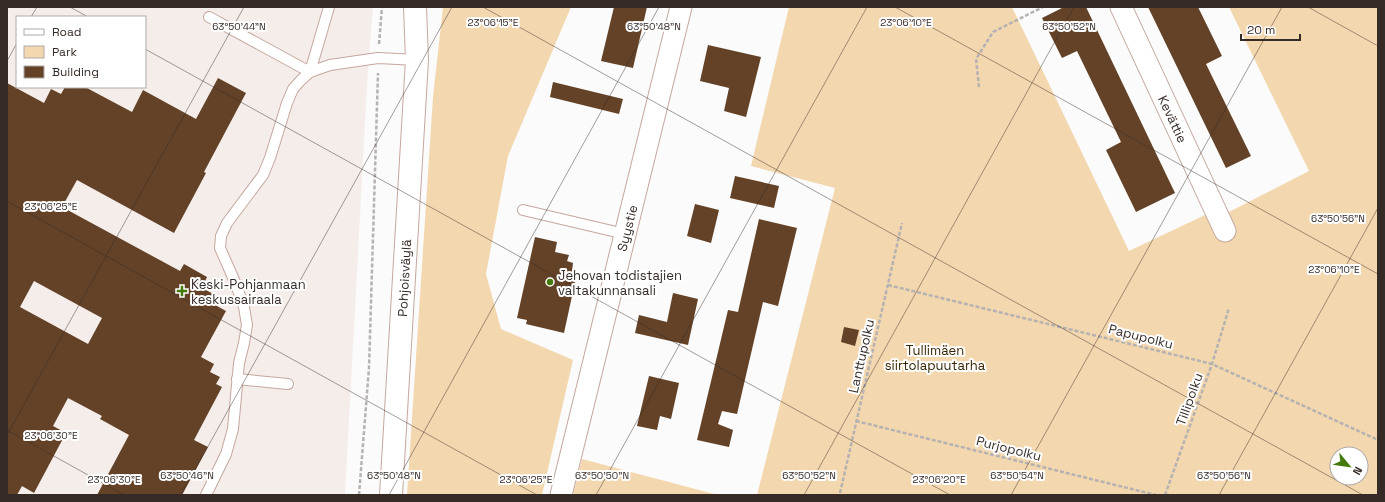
<svg xmlns="http://www.w3.org/2000/svg" width="1385" height="502" viewBox="0 0 1385 502" font-family="'Space Grotesk',sans-serif">
  <style>
    .built { fill: #f5edea; fill-rule: evenodd }
    .green { fill: #f3d7ae; fill-rule: evenodd }
    .building { fill: #634227; fill-rule: evenodd }
    .lines { fill: none; stroke-linecap: round; stroke-linejoin: round }
    .service-casing { stroke: #c5a79d; stroke-width: 12 }
    .minor-casing { stroke: #c5a79d; stroke-width: 23 }
    .secondary-casing { stroke: #c5a79d; stroke-width: 24 }
    .path { stroke: #b6b2b1; stroke-width: 2.5; stroke-dasharray: 4 2; stroke-linecap: butt }
    .service { stroke: #fff; stroke-width: 10 }
    .minor { stroke: #fff; stroke-width: 21 }
    .secondary { stroke: #fff; stroke-width: 22 }
    .ticks { fill: none; stroke: #362a26; stroke-width: 1; stroke-opacity: 0.45 }
    .poi-dot { fill: #447a0b; stroke: #fff; stroke-width: 1.5 }
    .labels { text-anchor: middle; stroke-width: 4; stroke-linejoin: round; paint-order: stroke }
    .street-label { font-size: 13px; fill: #362a26; stroke: #fff }
    .poi-label { font-size: 13px; fill: #362a26; stroke: #fff; text-anchor: start }
    .park-label { font-size: 13px; fill: #382503; stroke: #fff }
    .ticks-label { font-size: 10px; text-anchor: middle; fill: #362a26; stroke: #fff; stroke-width: 4; stroke-linejoin: round; paint-order: stroke }
  </style>
  <rect width="100%" height="100%" fill="#fbfbfb"/>
  <!-- built -->
  <path class="built" d="M7,7h366l-5,60 -23,428h-338zM17,17h128v70h-128z"/>
  <!-- green -->
  <g class="green">
    <polygon points="443,7 571,7 508,156 486,274 501,329 573,360 542,495 407,495 433,97"/>
    <path d="M789,7h223l117,244 78,-37 22,-2 80,-41 -80,-164h149v488h-621l78,-307 -84,-22zM1337,454h24v24h-24z"/>
    <polygon points="582,459 718,495 573,495"/>
  </g>
  <!-- building -->
  <g class="building">
    <polygon points="614,7 647,7 633,68 601,61"/>
    <polygon points="1064,7 1086,7 1175,193 1136,212 1106,150 1121,142 1077,51 1062,58 1042,18"/>
    <polygon points="1148,7 1198,7 1222,56 1206,64 1251,156 1226,168"/>
    <polygon points="708,45 761,57 746,117 724,111 729,88 700,81"/>
    <path d="M218,78l28,15 -42,79 2,1 -32,60 -97,-53 -15,27 118,64 4,-7 23,13 -5,11 19,10 -4,8 9,5 -25,46 13,7 -4,8 10,5 -4,7 6,3 -28,53 14,7 -26,48h-85l32,-60 -29,-16 2,-3 -34,-18 -15,28 13,7 -32,60 -12,-7 -5,9h-10v-412l37,20 7,-14 10,5 4,-7h20l47,25 11,-22 53,29zM34,281l68,37 -14,26 -68,-37z"/>
    <polygon points="553,82 623,99 619,114 550,97"/>
    <polygon points="735,176 779,186 774,208 730,198"/>
    <polygon points="695,204 719,210 711,243 687,236"/>
    <polygon points="759,219 797,228 778,306 763,302 737,414 722,411 718,424 733,430 729,447 697,440 728,310 738,312"/>
    <polygon points="535,237 557,242 555,252 569,255 567,261 573,263 572,271 577,273 564,333 526,324 527,320 517,318"/>
    <polygon points="673,293 698,299 688,345 635,333 639,315 667,322"/>
    <polygon points="844,327 859,330 855,346 841,342"/>
    <polygon points="649,376 679,383 671,419 660,416 657,430 637,426"/>
  </g>
  <g class="lines">
    <!-- service casing -->
    <g class="service-casing">
      <g id="service">
        <polyline points="209,17 310,72"/>
        <polyline points="310,72 329,7"/>
        <polyline points="523,210 625,234"/>
        <polyline points="237,379 288,384"/>
        <polyline points="206,495 226,454 233,429 239,363 244,343 247,325 244,307 235,282 220,248 221,236 227,223 263,175 270,158 287,103 293,89 301,80 310,72 330,65 378,58 417,60"/>
      </g>
    </g>
    <!-- minor casing -->
    <g class="minor-casing">
      <g id="minor">
        <polyline points="1121,7 1225,231"/>
        <polyline points="561,495 681,7"/>
      </g>
    </g>
    <!-- secondary casing -->
    <g class="secondary-casing">
      <polyline id="secondary" points="391,495 417,60 415,7"/>
    </g>
    <!-- path -->
    <g class="path">
      <polyline points="379,44 382,7"/>
      <polyline points="979,87 976,59 993,32 1043,7"/>
      <polyline points="888,285 1212,364 1378,440"/>
      <polyline points="856,421 1156,495"/>
      <polyline points="840,493 902,223"/>
      <polyline points="359,495 369,368 378,73"/>
      <polyline points="1165,495 1212,364 1229,308"/>
    </g>
    <!-- service -->
    <use href="#service" class="service"/>
    <!-- minor -->
    <use href="#minor" class="minor"/>
    <!-- secondary -->
    <use href="#secondary" class="secondary"/>
  </g>
  <!-- ticks -->
  <path class="ticks" d="M70,7l18,10M483,7l880,488M895,7l483,267M1308,7l70,39M31,17l6,-10M145,49l805,446M7,61l10,-18M7,201l530,294M7,430l117,65M7,435l237,-428M181,495l271,-488M389,495l270,-488M596,495l271,-488M804,495l270,-488M1011,495l271,-488M1219,495l159,-287"/>
  <!-- markers -->
  <g class="poi-dot">
    <circle cx="550" cy="282" r="4"/>
    <path d="M180 285h4v4h4v4h-4v4h-4v-4h-4v-4h4z"/>
  </g>
  <g class="labels">
    <!-- street labels -->
    <g class="street-label">
      <text transform="translate(1173 119) rotate(65)" y="5">Kevättie</text>
      <text transform="translate(627 228) rotate(-76)" y="5">Syystie</text>
      <text transform="translate(404 278) rotate(-87)" y="5">Pohjoisväylä</text>
      <text transform="translate(1141 336) rotate(14)" y="5">Papupolku</text>
      <text transform="translate(861 356) rotate(-77)" y="5">Lanttupolku</text>
      <text transform="translate(1189 399) rotate(-70)" y="5">Tillipolku</text>
      <text transform="translate(1009 448) rotate(14)" y="5">Purjopolku</text>
    </g>
    <!-- poi labels -->
    <g class="poi-label">
      <text x="558" y="280">Jehovan todistajien<tspan x="558" dy="15">valtakunnansali</tspan></text>
      <text x="191" y="289">Keski-Pohjanmaan<tspan x="191" dy="15">keskussairaala</tspan></text>
    </g>
    <!-- park labels -->
    <g class="park-label">
      <text x="935" y="355">Tullimäen<tspan x="935" dy="15">siirtolapuutarha</tspan></text>
    </g>
  </g>
  <g class="ticks-label">
    <text x="493" y="26">23°06'15"E</text>
    <text x="906" y="26">23°06'10"E</text>
    <text x="239" y="30">63°50'44"N</text>
    <text x="654" y="30">63°50'48"N</text>
    <text x="1069" y="30">63°50'52"N</text>
    <text x="51" y="210">23°06'25"E</text>
    <text x="1338" y="222">63°50'56"N</text>
    <text x="1334" y="273">23°06'10"E</text>
    <text x="51" y="439">23°06'30"E</text>
    <text x="187" y="479">63°50'46"N</text>
    <text x="394" y="479">63°50'48"N</text>
    <text x="602" y="479">63°50'50"N</text>
    <text x="809" y="479">63°50'52"N</text>
    <text x="1017" y="479">63°50'54"N</text>
    <text x="1224" y="479">63°50'56"N</text>
    <text x="114" y="483">23°06'30"E</text>
    <text x="526" y="483">23°06'25"E</text>
    <text x="939" y="483">23°06'20"E</text>
  </g>
  <!-- border -->
  <rect width="1385" height="502" fill="none" stroke="#362a26" stroke-width="16"/>
  <!-- legend -->
  <rect x="16" y="16" width="130" height="72" fill="#ffffff" stroke="#afaaa8"/>
  <rect x="24" y="29" width="20" height="6" fill="#ffffff" stroke="#afaaa8"/>
  <text x="52" y="36" font-size="12" fill="#362a26">Road</text>
  <rect x="24" y="46" width="20" height="12" fill="#f3d7ae" stroke="#afaaa8"/>
  <text x="52" y="56" font-size="12" fill="#362a26">Park</text>
  <rect x="24" y="66" width="20" height="12" fill="#634227" stroke="#afaaa8"/>
  <text x="52" y="76" font-size="12" fill="#362a26">Building</text>
  <!-- north arrow -->
  <g transform="translate(1349 466) rotate(119)"><circle r="19" fill="#ffffff" stroke="#afaaa8"/>
  <path d="M0-3L7 15L0 10L-7 15Z" fill="#447a0b"/>
  <text y="-6" font-size="11" font-weight="bold" text-anchor="middle" fill="#362a26">N</text>
  </g>
  <!-- scale -->
  <path d="M1241 34v6h59v-6" fill="none" stroke="#362a26" stroke-width="2"/>
  <text x="1247" y="34" font-size="12" fill="#362a26" stroke="#ffffff" stroke-width="3" paint-order="stroke">20 m</text>
</svg>
